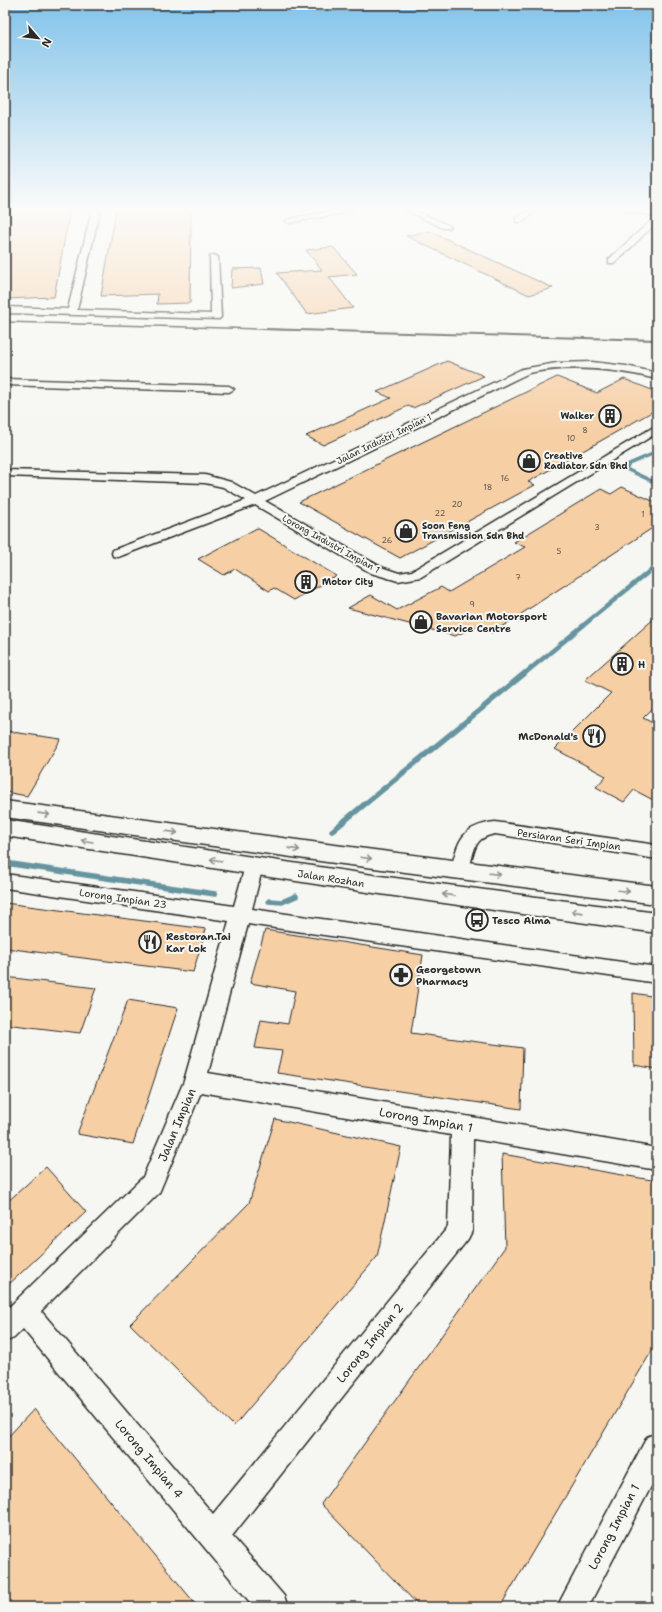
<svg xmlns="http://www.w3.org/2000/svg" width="662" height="1612" viewBox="0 0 662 1612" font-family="'Shantell Sans',sans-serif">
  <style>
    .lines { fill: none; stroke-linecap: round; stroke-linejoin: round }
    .stream-far2 { stroke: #66949f; stroke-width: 3.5 }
    .stream-far1 { stroke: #66949f; stroke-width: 4.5 }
    .stream { stroke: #66949f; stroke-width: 5.5 }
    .building { fill: #f6cfa5; stroke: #2b2b2b }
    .minor-casing { stroke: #2b2b2b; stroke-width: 3 }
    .primary-casing { stroke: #2b2b2b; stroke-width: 3 }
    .minor { fill: #f6f6f2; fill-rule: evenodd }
    .primary { fill: #f6f6f2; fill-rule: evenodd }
    .rail-far1 { stroke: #2b2b2b; stroke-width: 1.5 }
    .rail { stroke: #2b2b2b; stroke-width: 2 }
    .oneway { stroke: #90908e }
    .labels { text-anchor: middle; stroke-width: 4; stroke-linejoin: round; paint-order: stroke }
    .number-label { font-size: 8px; fill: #5e544a }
    .far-poi-label { font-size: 9px; font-weight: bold; fill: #2b2b2b; stroke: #f6f6f2; text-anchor: start }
    .far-street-label { font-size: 9px; fill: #2b2b2b; stroke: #f6f6f2 }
    .poi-label { font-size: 10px; font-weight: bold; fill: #2b2b2b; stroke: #f6f6f2; text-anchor: start }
    .street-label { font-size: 10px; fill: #2b2b2b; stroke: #f6f6f2 }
    .near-street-label { font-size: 12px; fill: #2b2b2b; stroke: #f6f6f2 }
  </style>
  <rect width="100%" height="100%" fill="#f6f6f2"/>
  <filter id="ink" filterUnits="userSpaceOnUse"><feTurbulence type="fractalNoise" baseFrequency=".025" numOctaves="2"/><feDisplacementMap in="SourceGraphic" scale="8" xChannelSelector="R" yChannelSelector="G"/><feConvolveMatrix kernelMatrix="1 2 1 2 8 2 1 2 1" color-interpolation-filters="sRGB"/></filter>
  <g filter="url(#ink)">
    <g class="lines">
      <!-- stream-far2 -->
      <polyline class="stream-far2" points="654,482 626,469 629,464 657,452"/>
      <!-- stream-far1 -->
      <g class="stream-far1">
        <polyline points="652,481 657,483"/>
        <polyline points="524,674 657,565"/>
      </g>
      <!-- stream -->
      <g class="stream">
        <polyline points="332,831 525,673"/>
        <polyline points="5,863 215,894"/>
        <polyline points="269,901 282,902 296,896"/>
      </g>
    </g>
    <!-- building -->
    <g class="building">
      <polygon points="5,210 70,210 54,297 5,299"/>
      <polygon points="116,210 191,210 190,303 157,304 158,294 101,296"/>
      <polygon points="429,231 553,288 529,295 406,236"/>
      <polygon points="333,247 357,274 329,277 353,308 307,314 277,273 322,270 306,250"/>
      <polygon points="261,268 264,284 231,288 232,269"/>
      <polygon points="447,361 484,376 413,408 408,406 323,445 306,436 391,398 377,392"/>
      <polygon points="557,377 597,393 624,379 657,392 657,409 528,482 535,485 400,558 299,502"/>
      <polygon points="622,487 657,503 657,525 492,633 479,625 455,636 348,608 371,595 397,610 441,587 449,592 525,547 514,542 601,489 611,494"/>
      <polygon points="257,528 318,565 337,576 294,600 274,588 269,591 235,569 224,575 198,559"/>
      <polygon points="657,616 657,704 643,718 657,725 657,802 634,790 624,802 596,787 606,776 555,749 611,693 585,680"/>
      <polygon points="5,731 61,739 27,796 5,792"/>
      <polygon points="5,903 206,929 193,972 5,948"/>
      <polygon points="265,930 423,955 411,1033 523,1048 521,1109 277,1073 282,1051 255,1048 261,1020 288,1024 295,991 250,983"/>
      <polygon points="5,977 96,988 80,1033 5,1024"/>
      <polygon points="633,993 657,997 657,1069 634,1065"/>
      <polygon points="128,1000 178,1008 133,1144 77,1134"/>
      <polygon points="275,1119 401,1147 377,1257 234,1426 130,1324 249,1203"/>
      <polygon points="502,1154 657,1181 657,1342 500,1607 420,1607 321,1504 505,1247"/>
      <polygon points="46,1167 86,1212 5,1288 5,1204"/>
      <polygon points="34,1409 198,1607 5,1607 5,1440"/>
    </g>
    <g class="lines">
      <!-- minor casing -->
      <g class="minor-casing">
        <g id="minor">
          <polygon points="92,210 100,210 77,310 211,314 210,257 214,255 218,257 221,317 219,319 5,313 5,307 68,309"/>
          <polygon points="338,210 352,210 348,212 289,223 285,221 289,219"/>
          <polygon points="405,210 414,210 450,226 449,228 443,228"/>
          <polygon points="529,210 537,210 522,222 516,222 516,218"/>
          <polygon points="625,210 657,212 657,222 615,263 609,263 609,259 656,216 628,212"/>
          <path d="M592,362l34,4 31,7v6c-42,-10 -85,-15 -128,-6l-264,128 116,66 18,6 13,-2 245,-146v8l-236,144 -23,4 -27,-8 -116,-68 -137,52 -5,-1 -1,-3 1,-3 133,-50 -23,-13 -18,-4 -200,-7v-6l200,5 26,7 25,14 266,-127 35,-6z"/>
          <polygon points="5,379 229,386 234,389 229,392 5,385"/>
          <path d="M495,822l162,23v14l-162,-25c-26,4 -19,23 -29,41l-6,2 -6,-2 -3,-5c7,-30 11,-44 44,-48z"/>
          <path d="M254,859l6,2 3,5 -11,43 405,58v16l-409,-59 -40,149 449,75v22l-184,-31 -1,92 -4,8 -236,297 52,60 4,11h-34l-231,-278 -9,9 -9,4v-31l138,-134 41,-96 45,-160 -224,-33v-14l229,32 11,-40 3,-5zM201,1092l250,43 -3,92 -235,287 -172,-203 118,-118z"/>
          <polygon points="657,1433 657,1475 588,1607 557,1607 647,1437"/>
        </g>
      </g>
      <!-- primary casing -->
      <g class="primary-casing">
        <g id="primary">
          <polygon points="5,801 327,844 657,886 657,904 327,862 5,817"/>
          <polygon points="5,820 380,876 657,913 657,933 380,894 5,836"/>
        </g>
      </g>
      <!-- minor -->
      <use href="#minor" class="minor"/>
      <!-- primary -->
      <use href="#primary" class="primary"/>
      <!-- rail-far1 -->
      <polyline class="rail-far1" points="5,322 297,330"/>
      <!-- rail -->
      <polyline class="rail" points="261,329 657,340"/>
    </g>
    <!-- one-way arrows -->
    <defs><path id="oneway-shaft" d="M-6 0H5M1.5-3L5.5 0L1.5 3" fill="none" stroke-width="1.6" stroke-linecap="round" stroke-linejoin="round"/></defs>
    <g class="oneway">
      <use href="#oneway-shaft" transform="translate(44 814) rotate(8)"/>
      <use href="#oneway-shaft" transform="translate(172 832) rotate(8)"/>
      <use href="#oneway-shaft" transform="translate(87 841) rotate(-171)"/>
      <use href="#oneway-shaft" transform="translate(294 849) rotate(8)"/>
      <use href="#oneway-shaft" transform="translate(366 858) rotate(7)"/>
      <use href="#oneway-shaft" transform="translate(216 860) rotate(-171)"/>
      <use href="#oneway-shaft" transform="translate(495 874) rotate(7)"/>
      <use href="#oneway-shaft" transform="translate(624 891) rotate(7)"/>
      <use href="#oneway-shaft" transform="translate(448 895) rotate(-172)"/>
      <use href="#oneway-shaft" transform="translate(577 912) rotate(-172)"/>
    </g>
  </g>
  <!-- sky -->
  <linearGradient id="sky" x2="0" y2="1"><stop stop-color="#83c3ea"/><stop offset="0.48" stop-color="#fbfbf9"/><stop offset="1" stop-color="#fbfbf9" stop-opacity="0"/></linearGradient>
  <rect width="662" height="435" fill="url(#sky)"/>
  <!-- icons -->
  <defs>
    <g id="building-ring" transform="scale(1.15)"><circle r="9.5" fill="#f6f6f2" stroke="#2b2b2b" stroke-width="1.5"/><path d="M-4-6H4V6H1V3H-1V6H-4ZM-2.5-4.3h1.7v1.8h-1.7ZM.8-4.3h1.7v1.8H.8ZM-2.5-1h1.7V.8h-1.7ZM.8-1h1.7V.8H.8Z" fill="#2b2b2b"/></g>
    <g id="shop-ring" transform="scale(1.15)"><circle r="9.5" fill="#f6f6f2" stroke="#2b2b2b" stroke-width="1.5"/><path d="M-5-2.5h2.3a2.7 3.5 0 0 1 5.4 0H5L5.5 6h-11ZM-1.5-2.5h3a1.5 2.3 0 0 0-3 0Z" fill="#2b2b2b"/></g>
    <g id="restaurant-ring" transform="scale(1.15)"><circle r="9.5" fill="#f6f6f2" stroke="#2b2b2b" stroke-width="1.5"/><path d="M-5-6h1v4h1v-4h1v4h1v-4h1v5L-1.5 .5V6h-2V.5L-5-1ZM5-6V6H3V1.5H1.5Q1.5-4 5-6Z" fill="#2b2b2b"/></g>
    <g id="bus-ring" transform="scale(1.15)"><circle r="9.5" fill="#f6f6f2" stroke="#2b2b2b" stroke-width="1.5"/><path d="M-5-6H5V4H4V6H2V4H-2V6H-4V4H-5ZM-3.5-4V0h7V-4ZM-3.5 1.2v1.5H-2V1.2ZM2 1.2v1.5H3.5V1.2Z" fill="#2b2b2b"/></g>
    <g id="pharmacy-ring" transform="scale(1.15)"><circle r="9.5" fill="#f6f6f2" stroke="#2b2b2b" stroke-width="1.5"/><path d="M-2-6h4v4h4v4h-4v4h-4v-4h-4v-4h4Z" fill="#2b2b2b"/></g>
  </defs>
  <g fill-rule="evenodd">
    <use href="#building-ring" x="610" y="416"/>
    <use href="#shop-ring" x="529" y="461"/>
    <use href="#shop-ring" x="406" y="531"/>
    <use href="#building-ring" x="306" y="582"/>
    <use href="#shop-ring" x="421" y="622"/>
    <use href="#building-ring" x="622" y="664"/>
    <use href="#restaurant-ring" x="594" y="736"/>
    <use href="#bus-ring" x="477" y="920"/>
    <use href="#restaurant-ring" x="150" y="942"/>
    <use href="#pharmacy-ring" x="401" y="975"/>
  </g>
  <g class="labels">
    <!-- number labels -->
    <g class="number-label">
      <text x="585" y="433">8</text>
      <text x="571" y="441">10</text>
      <text x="505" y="481">16</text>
      <text x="488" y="490">18</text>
      <text x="457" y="507">20</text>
      <text x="440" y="516">22</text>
      <text x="643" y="517">1</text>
      <text x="597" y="530">3</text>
      <text x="387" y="543">26</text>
      <text x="559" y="554">5</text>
      <text x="518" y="580">7</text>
      <text x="472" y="607">9</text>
    </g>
    <!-- far-poi labels -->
    <g class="far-poi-label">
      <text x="594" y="419" text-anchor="end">Walker</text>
      <text x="544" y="459">Creative<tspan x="544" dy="10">Radiator Sdn Bhd</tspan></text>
      <text x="422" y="529">Soon Feng<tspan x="422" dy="10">Transmission Sdn Bhd</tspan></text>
      <text x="322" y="585">Motor City</text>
    </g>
    <!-- far-street labels -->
    <g class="far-street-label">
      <text transform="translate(384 439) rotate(-26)" y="3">Jalan Industri Impian 1</text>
      <text transform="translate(331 544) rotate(29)" y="3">Lorong Industri Impian 1</text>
    </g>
    <!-- poi labels -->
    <g class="poi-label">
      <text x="436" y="620">Bavarian Motorsport<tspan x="436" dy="12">Service Centre</tspan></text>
      <text x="638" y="668">H</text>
      <text x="578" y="740" text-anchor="end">McDonald's</text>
      <text x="492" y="924">Tesco Alma</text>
      <text x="166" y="940">Restoran.Tai<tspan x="166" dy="12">Kar Lok</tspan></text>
      <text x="416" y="973">Georgetown<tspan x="416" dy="12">Pharmacy</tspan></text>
    </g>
    <!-- street labels -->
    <g class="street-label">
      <text transform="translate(569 839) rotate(8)" y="4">Persiaran Seri Impian</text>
      <text transform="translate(331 878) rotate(9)" y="4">Jalan Rozhan</text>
      <text transform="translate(123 898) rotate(8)" y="4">Lorong Impian 23</text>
    </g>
    <!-- near-street labels -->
    <g class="near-street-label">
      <text transform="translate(426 1120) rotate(10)" y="4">Lorong Impian 1</text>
      <text transform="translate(177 1125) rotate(-67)" y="4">Jalan Impian</text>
      <text transform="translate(370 1343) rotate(-51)" y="4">Lorong Impian 2</text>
      <text transform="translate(149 1459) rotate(50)" y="4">Lorong Impian 4</text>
      <text transform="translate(614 1527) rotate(-62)" y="4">Lorong Impian 1</text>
    </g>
  </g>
  <!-- margin -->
  <rect width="662" height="1612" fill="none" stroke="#f6f6f2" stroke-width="20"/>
  <rect x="10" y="10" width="642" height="1592" fill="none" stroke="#2b2b2b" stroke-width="1.5" filter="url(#ink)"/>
  <!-- north arrow -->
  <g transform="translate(38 38) rotate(118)" stroke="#f6f6f2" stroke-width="3" paint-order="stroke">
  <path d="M0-3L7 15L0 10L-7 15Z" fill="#2b2b2b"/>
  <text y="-6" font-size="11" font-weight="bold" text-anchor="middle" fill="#2b2b2b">N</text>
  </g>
</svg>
